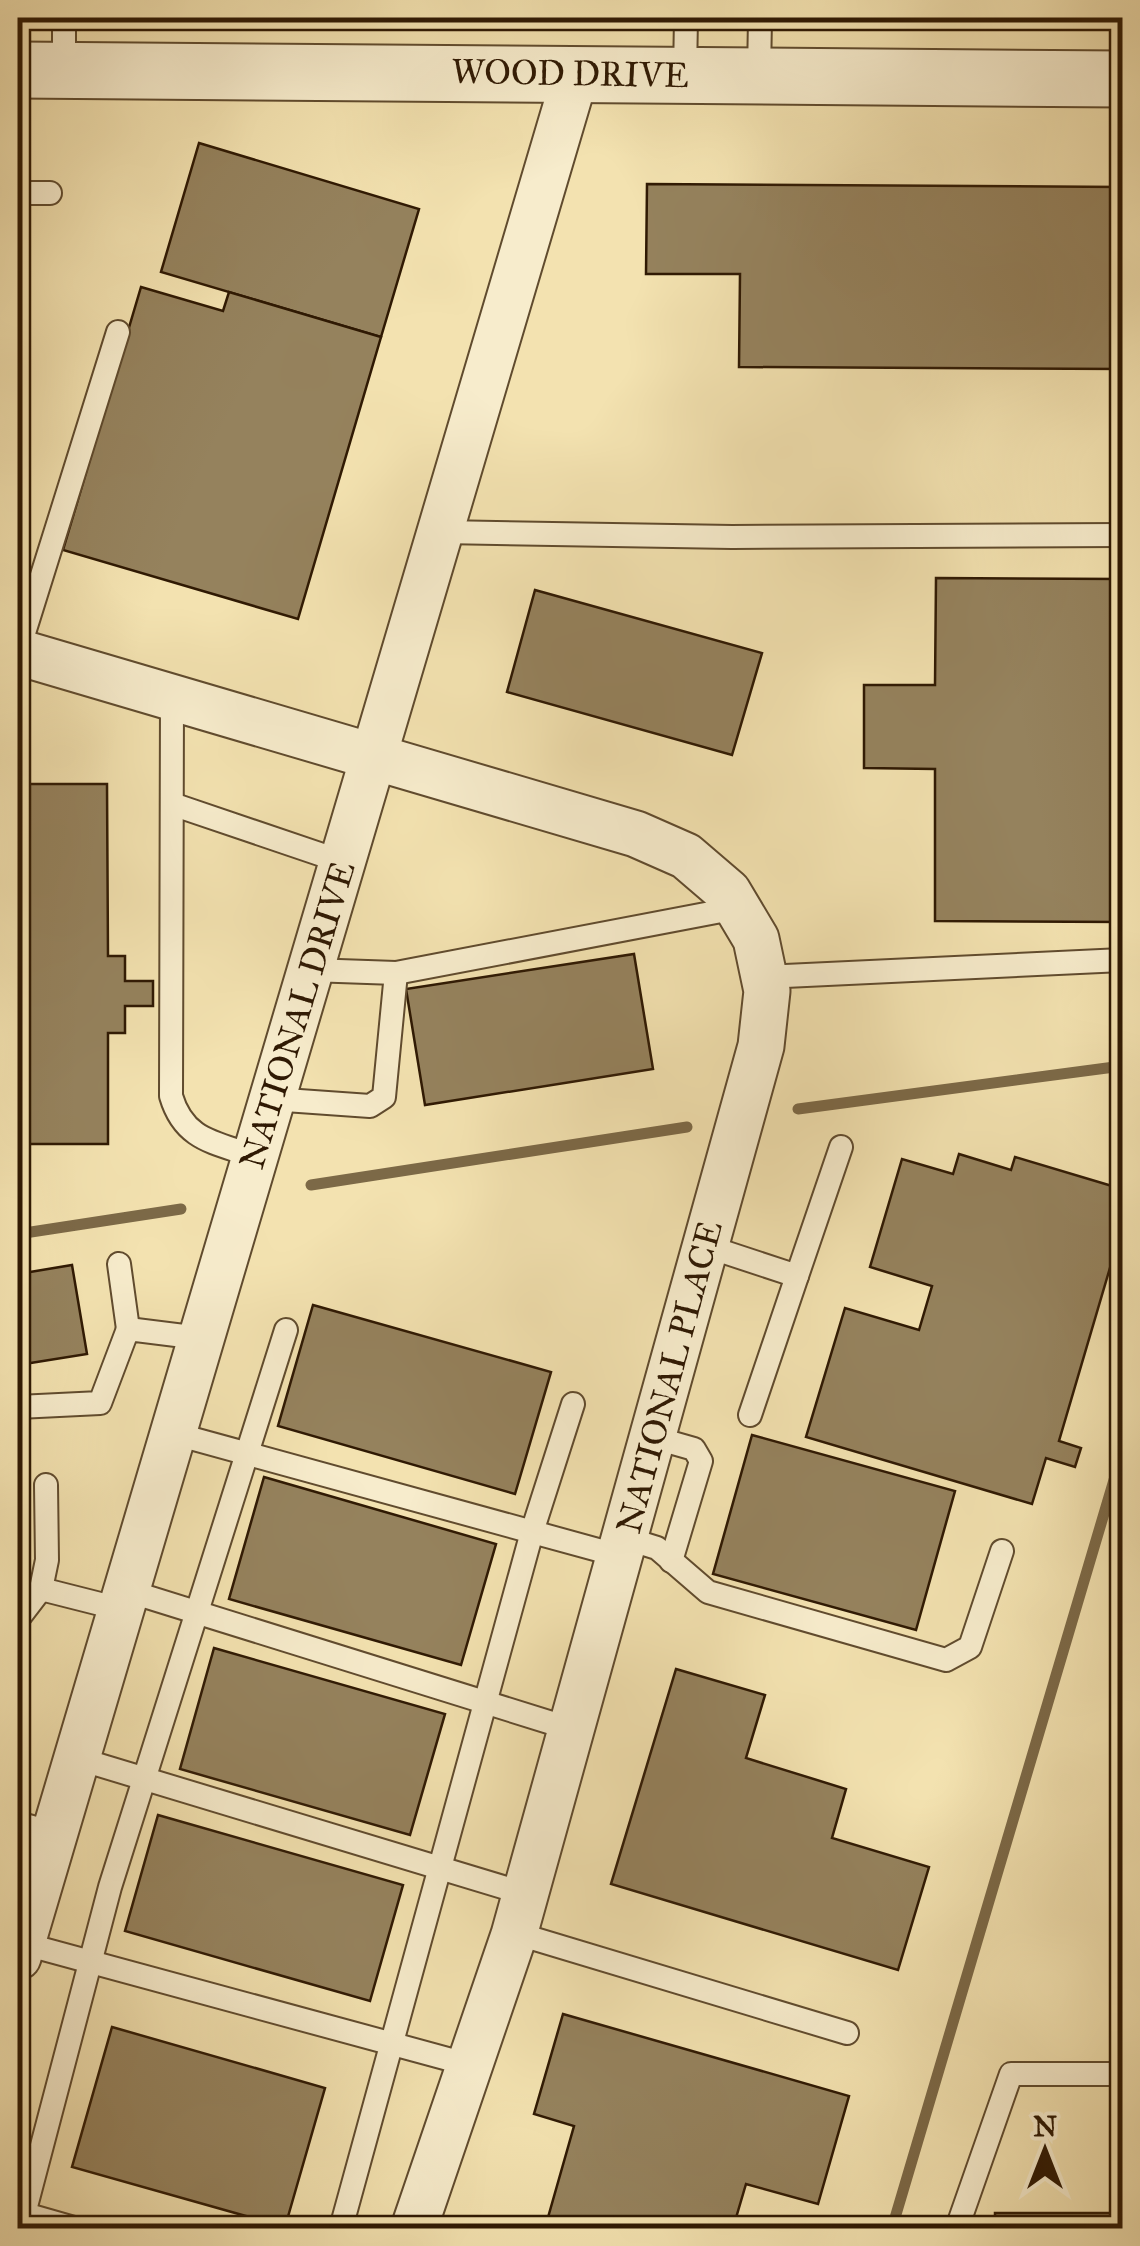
<svg xmlns="http://www.w3.org/2000/svg" width="1140" height="2246" viewBox="0 0 1140 2246" font-family="'IM FELL Great Primer',serif">
  <style>
    .lines { fill: none; stroke-linecap: round; stroke-linejoin: round }
    .stream { stroke: #7c6947; stroke-width: 11 }
    .building { fill: #95825d; stroke: #2f1903; stroke-width: 2.5 }
    .service-casing { stroke: #604b2e; stroke-width: 26 }
    .minor-casing { stroke: #604b2e; stroke-width: 49 }
    .tertiary-casing { stroke: #604b2e; stroke-width: 59 }
    .service { stroke: #f7eccc; stroke-width: 22 }
    .minor { stroke: #f7eccc; stroke-width: 45 }
    .tertiary { stroke: #f7eccc; stroke-width: 55 }
    .labels { text-anchor: middle; stroke-width: 10; stroke-linejoin: round; paint-order: stroke }
    .street-label { font-size: 35px; fill: #2f1903; stroke: #f7eccc }
  </style>
  <rect width="100%" height="100%" fill="#f3e2b0"/>
  <filter id="stains"><feTurbulence type="fractalNoise" baseFrequency=".002" numOctaves="4"/><feColorMatrix values="0 0 0 0 .2 0 0 0 0 .09 0 0 0 0 .02 0 0 0 .5 -.17"/></filter>
  <radialGradient id="worn" r=".72"><stop offset=".6" stop-color="#630" stop-opacity="0"/><stop offset="1" stop-color="#630" stop-opacity=".3"/></radialGradient>
  <g class="lines">
    <!-- stream -->
    <g class="stream">
      <polyline points="798,1109 1122,1066"/>
      <polyline points="311,1185 687,1127"/>
      <polyline points="18,1234 181,1209"/>
      <polyline points="892,2228 1122,1453"/>
    </g>
  </g>
  <!-- building -->
  <g class="building">
    <polygon points="199,143 419,209 381,337 161,272"/>
    <polygon points="647,184 1122,187 1122,369 739,367 740,274 646,274"/>
    <polygon points="141,287 223,311 229,292 381,337 298,619 63,550"/>
    <polygon points="936,578 1122,579 1122,922 935,921 935,769 864,768 864,685 935,685"/>
    <polygon points="535,590 762,653 732,755 507,692"/>
    <polygon points="18,784 107,784 108,956 125,956 125,981 153,981 153,1006 125,1006 125,1033 108,1033 108,1144 18,1144"/>
    <polygon points="634,954 653,1069 425,1105 406,989"/>
    <polygon points="959,1154 1011,1170 1015,1157 1122,1189 1122,1227 1059,1441 1081,1448 1075,1467 1046,1458 1032,1504 806,1437 845,1308 919,1330 932,1286 870,1267 902,1159 953,1174"/>
    <polygon points="72,1265 87,1354 18,1365 18,1274"/>
    <polygon points="313,1305 551,1372 515,1494 278,1426"/>
    <polygon points="752,1435 955,1491 916,1630 713,1574"/>
    <polygon points="264,1477 496,1544 461,1665 229,1599"/>
    <polygon points="1122,1574 1122,1614 1111,1614"/>
    <polygon points="214,1648 445,1714 410,1835 180,1769"/>
    <polygon points="676,1669 765,1695 746,1758 846,1789 832,1838 929,1867 898,1970 611,1884"/>
    <polygon points="158,1815 403,1885 370,2001 125,1931"/>
    <polygon points="563,2014 849,2096 818,2204 746,2184 733,2228 545,2228 574,2126 534,2114"/>
    <polygon points="112,2027 325,2088 285,2227 72,2167"/>
    <rect x="995" y="2213" width="127" height="15"/>
  </g>
  <g class="lines">
    <!-- service casing -->
    <g class="service-casing">
      <g id="service">
        <polyline points="64,18 64,70"/>
        <polyline points="685,74 686,18"/>
        <polyline points="759,75 760,18"/>
        <polyline points="18,193 50,193"/>
        <polyline points="442,532 732,537 1122,535"/>
        <polyline points="18,652 118,332"/>
        <path d="M172,698l-1,398c13,44 43,46 82,60"/>
        <polyline points="172,804 343,862"/>
        <polyline points="310,970 396,973 737,908"/>
        <polyline points="764,977 1122,960"/>
        <polyline points="271,1099 370,1106 384,1097 396,973"/>
        <polyline points="706,1246 797,1276 841,1147"/>
        <polyline points="119,1264 128,1329"/>
        <polyline points="18,1407 100,1403 128,1329 200,1338"/>
        <polyline points="750,1415 797,1276"/>
        <polyline points="172,1433 620,1556"/>
        <polyline points="652,1437 694,1449 701,1461 671,1561"/>
        <polyline points="625,1538 657,1548 708,1592 946,1660 970,1647 1002,1551"/>
        <polyline points="41,1589 47,1560 46,1485"/>
        <polyline points="125,1590 571,1729"/>
        <polyline points="18,1619 41,1589 120,1609"/>
        <polyline points="76,1758 526,1894"/>
        <polyline points="18,1823 54,1833"/>
        <polyline points="515,1933 847,2033"/>
        <polyline points="21,1943 470,2065"/>
        <polyline points="18,2212 74,2228"/>
        <polyline points="24,2214 110,1887 286,1330"/>
        <polyline points="341,2228 532,1532 573,1404"/>
        <polyline points="957,2228 1011,2074 1122,2074"/>
      </g>
    </g>
    <!-- minor casing -->
    <g class="minor-casing">
      <g id="minor">
        <polyline points="18,652 636,834 686,856 728,892 756,939 767,991 761,1046 514,1935 414,2228"/>
        <polyline points="18,1957 576,73"/>
      </g>
    </g>
    <!-- tertiary casing -->
    <g class="tertiary-casing">
      <polyline id="tertiary" points="18,70 1122,79"/>
    </g>
    <!-- service -->
    <use href="#service" class="service"/>
    <!-- minor -->
    <use href="#minor" class="minor"/>
    <!-- tertiary -->
    <use href="#tertiary" class="tertiary"/>
  </g>
  <g class="labels">
    <!-- street labels -->
    <g class="street-label">
      <text transform="translate(570 73) rotate(1)" y="12">WOOD DRIVE</text>
      <text transform="translate(297 1015) rotate(-73)" y="12">NATIONAL DRIVE</text>
      <text transform="translate(669 1377) rotate(-75)" y="12">NATIONAL PLACE</text>
    </g>
  </g>
  <!-- margin -->
  <rect width="1140" height="2246" fill="none" stroke="#f3e2b0" stroke-width="60"/>
  <rect x="20" y="20" width="1100" height="2206" fill="none" stroke="#2f1903" stroke-width="5"/>
  <rect x="30" y="30" width="1080" height="2186" fill="none" stroke="#2f1903" stroke-width="2.5"/>
  <!-- north arrow -->
  <g transform="translate(1045 2151)" stroke="#f7eccc" stroke-width="8" paint-order="stroke">
  <path d="M0-8L18 38L0 25L-18 38Z" fill="#2f1903"/>
  <text y="-15" font-size="28" font-weight="bold" text-anchor="middle" fill="#2f1903">N</text>
  </g>
  <rect width="100%" height="100%" filter="url(#stains)"/>
  <rect width="100%" height="100%" fill="url(#worn)"/>
</svg>
